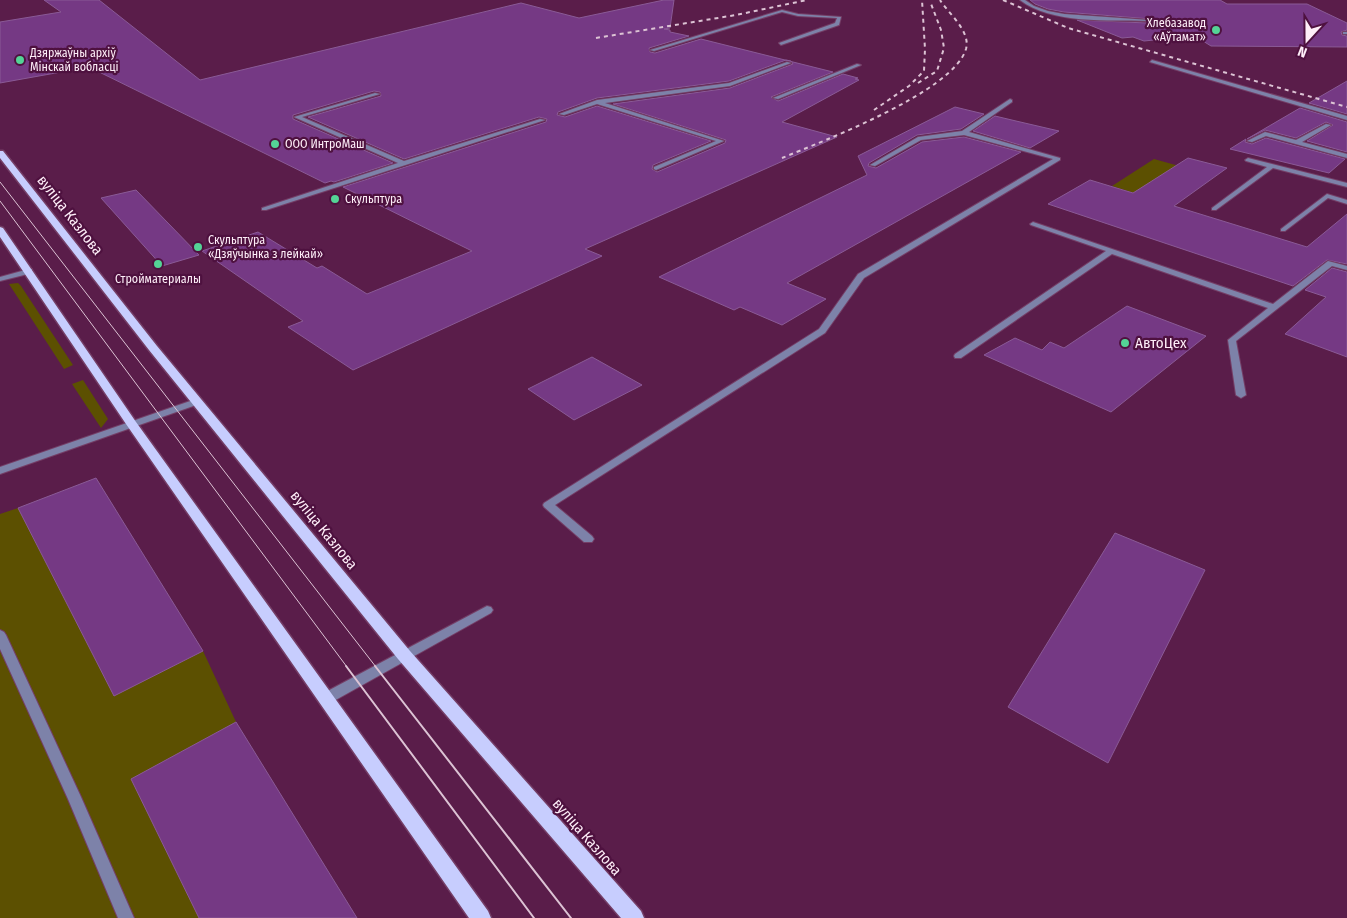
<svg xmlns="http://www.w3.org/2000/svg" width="1347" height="918" viewBox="0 0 1347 918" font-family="'Fira Sans Condensed',sans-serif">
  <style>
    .green { fill: #5c5001 }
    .building { fill: #753984; stroke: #8a5a96; fill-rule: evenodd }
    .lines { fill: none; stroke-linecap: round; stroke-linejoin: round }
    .service-casing { stroke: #743e66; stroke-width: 2 }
    .minor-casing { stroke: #743e66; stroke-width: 2 }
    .primary-casing { stroke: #743e66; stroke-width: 3 }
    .service { fill: #7d82a9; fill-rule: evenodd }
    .minor { fill: #7d82a9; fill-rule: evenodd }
    .primary { fill: #c7cdfe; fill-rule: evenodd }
    .tram-far1 { stroke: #dcc3d4; stroke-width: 1 }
    .tram { stroke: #dcc3d4; stroke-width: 2 }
    .rail { stroke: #dcc3d4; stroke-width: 2; stroke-dasharray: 4 4; stroke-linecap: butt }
    .poi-dot { fill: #54d396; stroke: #4e113f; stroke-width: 2 }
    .labels { text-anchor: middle; stroke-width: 4.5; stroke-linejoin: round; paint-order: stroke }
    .far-poi-label { font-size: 12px; fill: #feeef8; stroke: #4e113f; text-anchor: start }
    .street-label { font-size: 15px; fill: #feeef8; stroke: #4e113f }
    .poi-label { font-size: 15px; fill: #feeef8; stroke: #4e113f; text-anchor: start }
  </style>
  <rect width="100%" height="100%" fill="#5a1d4a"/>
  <!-- green -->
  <g class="green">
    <polygon points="1154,159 1215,176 1170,204 1112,186"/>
    <polygon points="18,283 21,286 73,365 64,369 9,284"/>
    <polygon points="83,380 108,419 101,428 72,384"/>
    <polygon points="18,508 114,695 203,651 236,722 132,779 199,918 0,918 0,514"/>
  </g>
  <!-- building -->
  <g class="building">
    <path d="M44,0h55l101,80 321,-77 58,15 85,-18h10l-4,28 -6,1 6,1v2l19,4 -40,12 1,4 5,1 46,-14 132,33 -62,25 7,4 65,-27 15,4 -3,1 4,1 -77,42 55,15 -252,112 17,7 -249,114 -65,-43 15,-6 -101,-70 56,-19 59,36 5,-2 45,28 105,-43 -129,-64 203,-65 1,-3 -8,-2 -135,42 -96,-42 73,-21 -1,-4 -6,-1 -81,24v4l100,44 -59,19 -3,-1 -6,2 -236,-116 -89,16v-61l61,-10zM786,60l5,1 2,3 -63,24 -117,16 113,36 -1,3 -68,29 -5,-3 1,-4 58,-24 -114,-35 -32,11 -8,-2 1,-3 39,-14 132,-17z"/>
    <polygon points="1030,0 1220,0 1227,4 1307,4 1347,23 1347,30 1341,32 1342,35 1347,36 1347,47 1211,46 1195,36 1144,41 1133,37 1122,38 1077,20 1147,23 1151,19 1064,12 1048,9 1035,4"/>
    <polygon points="1347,81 1347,114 1309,103"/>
    <polygon points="955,107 984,114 961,129 917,135 869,163 868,166 876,168 922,142 964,137 1021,152 787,283 826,299 782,325 740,307 734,310 659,277 867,175 858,156"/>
    <polygon points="1300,108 1347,122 1347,152 1307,141 1333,125 1326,122 1296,138 1265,130 1247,139"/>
    <polygon points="995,116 1016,121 1059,131 1030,148 973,131"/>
    <polygon points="1266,138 1345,159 1329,173 1230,149 1246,139 1245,142 1252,144"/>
    <polygon points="1188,158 1227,168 1174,206 1307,247 1347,214 1347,264 1327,260 1293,286 1048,204 1090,180 1133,193"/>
    <polygon points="136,190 199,255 162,266 101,198"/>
    <polygon points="1332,268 1347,272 1347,357 1285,334 1326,297 1305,290"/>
    <polygon points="1127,306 1206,336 1111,412 984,355 1015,338 1042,350 1050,342 1064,348"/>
    <polygon points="592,357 642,385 574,420 528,389"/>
    <polygon points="96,478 203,651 114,696 18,508"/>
    <polygon points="1115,533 1205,570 1108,763 1008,707"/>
    <polygon points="236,722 357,918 199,918 131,779"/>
  </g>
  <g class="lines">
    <!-- service casing -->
    <g class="service-casing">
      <g id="service">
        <path d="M1020,0h5l9,6 14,5 16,3 85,6 -2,1c-38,-1 -96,3 -127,-21z"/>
        <polygon points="782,10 798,14 841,17 839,25 781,45 779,43 835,23 837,18 798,16 782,12 654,51 650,50"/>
        <polygon points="1152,60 1347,116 1347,120 1150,62"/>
        <polygon points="787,62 791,63 730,86 605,103 724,141 656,170 654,169 654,167 716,141 597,104 564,115 559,114 597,100 729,83"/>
        <polygon points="857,64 861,65 778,99 773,98"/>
        <polygon points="375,93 380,94 302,117 404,161 540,119 545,120 266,210 262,210 262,208 398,163 294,117"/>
        <polygon points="1010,99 1012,100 1012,102 969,132 1060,158 1060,160 864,278 825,333 555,505 592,536 594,539 592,542 584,542 544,507 543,505 544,503 819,329 858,274 1053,159 964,135 921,140 875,166 870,165 918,137 962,131"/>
        <polygon points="1326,124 1331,125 1302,142 1347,154 1347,158 1266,136 1252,142 1247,141 1265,132 1296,140"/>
        <polygon points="1248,158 1347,183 1347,187 1273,168 1216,210 1212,210 1212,208 1267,167 1246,161 1245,160"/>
        <polygon points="1327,194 1347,200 1347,204 1328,198 1285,231 1281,231 1281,229"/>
        <polygon points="1033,222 1273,304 1328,261 1347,266 1347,270 1332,266 1236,341 1246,395 1241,398 1236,395 1228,340 1268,308 1112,254 961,358 955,358 954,356 955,354 1106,251 1031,225 1030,224"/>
        <polygon points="29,269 32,269 32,273 0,281 0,277"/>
        <polygon points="196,399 199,400 201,402 199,404 0,474 0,467"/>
        <polygon points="487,606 491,607 493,610 491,613 332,702 327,703 322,702 320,698 322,694"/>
        <polygon points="0,630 4,632 6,635 81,797 134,918 118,918 68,799 0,649"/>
      </g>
    </g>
    <!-- minor casing -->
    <g class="minor-casing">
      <rect id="minor" x="1343" y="32" width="4" height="2"/>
    </g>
    <!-- primary casing -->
    <g class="primary-casing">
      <g id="primary">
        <polygon points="0,151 3,151 157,346 410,651 641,911 644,918 621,918 398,659 149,350 0,158"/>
        <polygon points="0,227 3,228 136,422 488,911 491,918 469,918 126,424 0,237"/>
      </g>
    </g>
    <!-- service -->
    <use href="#service" class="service"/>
    <!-- minor -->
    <use href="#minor" class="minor"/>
    <!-- primary -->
    <use href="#primary" class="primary"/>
    <!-- tram-far1 -->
    <g class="tram-far1">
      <polyline points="0,182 376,667"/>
      <polyline points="0,201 347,667"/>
    </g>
    <!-- tram -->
    <g class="tram">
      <polyline points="346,666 534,918"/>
      <polyline points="375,666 571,918"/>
    </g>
    <!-- rail -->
    <g class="rail">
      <polyline points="1003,0 1068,28 1347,107"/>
      <polyline points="596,38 736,15 807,0"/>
      <polyline points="918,83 937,71 944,48 941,30 930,1"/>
      <polyline points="874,110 909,86 924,71 925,49 922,0"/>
      <path d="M782,158c41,-17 171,-66 184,-109 5,-18 -18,-36 -26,-49"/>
    </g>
  </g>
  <!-- markers -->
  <g class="poi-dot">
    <circle cx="1216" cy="30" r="5"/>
    <circle cx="20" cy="60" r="5"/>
    <circle cx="275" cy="144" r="5"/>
    <circle cx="335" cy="199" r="5"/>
    <circle cx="198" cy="247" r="5"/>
    <circle cx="158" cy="264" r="5"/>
    <circle cx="1125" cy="343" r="5"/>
  </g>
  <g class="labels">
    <!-- far-poi labels -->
    <g class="far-poi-label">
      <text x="1206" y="27" text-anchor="end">Хлебазавод<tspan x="1206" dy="14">«Аўтамат»</tspan></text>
      <text x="30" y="57">Дзяржаўны архіў<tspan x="30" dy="14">Мінскай вобласці</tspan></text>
      <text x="285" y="148">ООО ИнтроМаш</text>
      <text x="345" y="203">Скульптура</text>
      <text x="208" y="244">Скульптура<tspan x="208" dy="14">«Дзяўчынка з лейкай»</tspan></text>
      <text x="158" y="283" text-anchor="middle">Стройматериалы</text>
    </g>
    <!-- street labels -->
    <g class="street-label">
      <text transform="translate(70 215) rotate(52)" y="5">вуліца Казлова</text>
      <text transform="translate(324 530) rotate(51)" y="5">вуліца Казлова</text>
      <text transform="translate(587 837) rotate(49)" y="5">вуліца Казлова</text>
    </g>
    <!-- poi labels -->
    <g class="poi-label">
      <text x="1135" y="348">АвтоЦех</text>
    </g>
  </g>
  <!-- north arrow -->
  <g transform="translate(1307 40) rotate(201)" stroke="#4e113f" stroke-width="4" paint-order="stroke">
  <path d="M0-4L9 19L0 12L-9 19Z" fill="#feeef8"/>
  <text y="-8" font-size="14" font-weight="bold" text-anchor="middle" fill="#feeef8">N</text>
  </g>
</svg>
